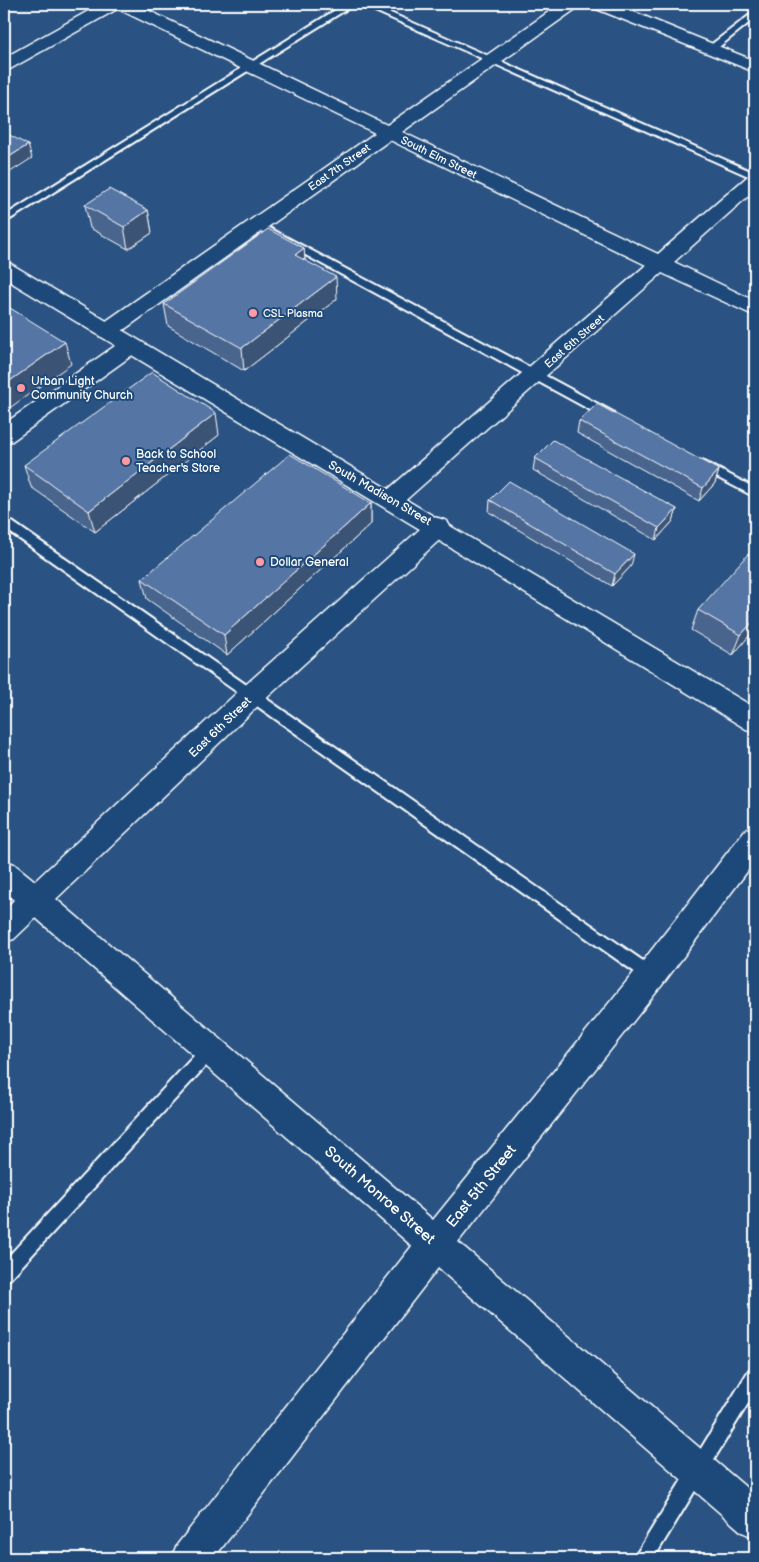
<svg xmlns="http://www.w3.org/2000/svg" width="759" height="1562" viewBox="0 0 759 1562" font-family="'Balsamiq Sans',sans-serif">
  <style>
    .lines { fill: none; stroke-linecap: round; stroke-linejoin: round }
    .lane-casing { stroke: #fff; stroke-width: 4 }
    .street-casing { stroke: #fff; stroke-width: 3 }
    .secondary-casing { stroke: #fff; stroke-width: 3 }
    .lane { fill: #1f4a7a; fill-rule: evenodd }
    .street { fill: #1f4a7a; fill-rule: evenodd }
    .secondary { fill: #1f4a7a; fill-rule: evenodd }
    .wall { fill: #48658e; stroke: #fff }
    .shaded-wall { fill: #3b5274; stroke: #fff }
    .building { fill: #5475a5; stroke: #fff }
    .poi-dot { fill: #ff9aa2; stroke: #1f4a7a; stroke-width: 2 }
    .labels { text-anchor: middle; stroke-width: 4; stroke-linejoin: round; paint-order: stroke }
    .far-street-label { font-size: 11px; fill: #fff; stroke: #1f4a7a }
    .far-poi-label { font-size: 11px; fill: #fff; stroke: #1f4a7a; text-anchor: start }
    .poi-label { font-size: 12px; fill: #fff; stroke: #1f4a7a; text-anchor: start }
    .street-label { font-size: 12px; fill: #fff; stroke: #1f4a7a }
    .near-street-label { font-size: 15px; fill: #fff; stroke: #1f4a7a }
  </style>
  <rect width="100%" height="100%" fill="#2a5383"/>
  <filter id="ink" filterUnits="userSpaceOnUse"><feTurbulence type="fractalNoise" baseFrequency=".02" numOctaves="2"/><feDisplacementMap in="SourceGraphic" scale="10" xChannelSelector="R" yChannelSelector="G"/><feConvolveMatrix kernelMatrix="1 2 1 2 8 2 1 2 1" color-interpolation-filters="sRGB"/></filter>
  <g filter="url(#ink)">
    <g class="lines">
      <!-- lane casing -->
      <g class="lane-casing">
        <g id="lane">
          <polygon points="345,4 355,4 4,223 4,216"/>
          <polygon points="359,4 370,4 755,173 755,179"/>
          <polygon points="755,11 755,18 714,51 708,51 708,47"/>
          <polygon points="258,222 613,412 615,415 613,418 605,418 254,227 254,223"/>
          <polygon points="703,461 755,488 755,497 699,468 697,465"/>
          <polygon points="4,518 8,519 656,970 659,975 656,980 651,982 646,980 4,528"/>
          <polygon points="210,1042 216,1045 218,1050 216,1055 10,1279 4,1281 4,1261 204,1045"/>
          <polygon points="755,1367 755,1392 654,1558 634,1558 749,1370"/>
        </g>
      </g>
      <!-- street casing -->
      <g class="street-casing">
        <g id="street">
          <polygon points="113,4 135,4 387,125 560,4 579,4 577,8 402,132 658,254 748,176 755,174 755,190 674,262 755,301 755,316 662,273 399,506 391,509 383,506 379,500 383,494 646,265 390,140 115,336 107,338 99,336 96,331 99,326 375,133 116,8"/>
          <polygon points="591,4 614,4 755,61 755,72 594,8"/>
          <polygon points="130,339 138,341 141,346 138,351 12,441 4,443 4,424 122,341"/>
          <polygon points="438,518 447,521 450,527 447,533 260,704 56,899 433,1220 640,965 745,830 755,827 755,861 662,985 458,1242 755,1495 755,1538 742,1532 438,1268 214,1558 171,1558 177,1545 412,1246 36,918 14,939 4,942 4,910 14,900 4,891 4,860 14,864 35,881 242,688 429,521"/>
        </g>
      </g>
      <!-- secondary casing -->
      <g class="secondary-casing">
        <g id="secondary">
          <polygon points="101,4 122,4 119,8 10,69 4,70 4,58"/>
          <polygon points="4,262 11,264 755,708 755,732 746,729 466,557 4,278"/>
        </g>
      </g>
      <!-- lane -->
      <use href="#lane" class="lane"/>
      <!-- street -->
      <use href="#street" class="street"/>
      <!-- secondary -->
      <use href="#secondary" class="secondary"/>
    </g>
    <!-- wall -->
    <g class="wall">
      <polygon points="85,205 148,210 152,233 128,249 90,228"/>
      <polygon points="304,248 305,260 337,299 244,371 168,326 164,304"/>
      <polygon points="579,421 719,470 715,483 699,501 577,433"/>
      <polygon points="219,435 95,532 31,487 24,465"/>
      <polygon points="535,458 677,509 673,521 656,540 533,470"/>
      <polygon points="490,500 631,566 612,586 489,512"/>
      <polygon points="371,503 371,524 227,655 147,599 142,579"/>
      <polygon points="755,558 755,629 733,655 691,630 698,610"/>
    </g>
    <!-- shaded-wall -->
    <g class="shaded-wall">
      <polygon points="28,145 32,158 4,176 4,160"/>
      <polygon points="148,210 152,233 128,249 124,227"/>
      <polygon points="304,248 306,271 295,255"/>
      <polygon points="336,277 337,299 244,371 242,348"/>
      <polygon points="65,342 71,364 4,412 4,385"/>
      <polygon points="216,413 219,435 95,532 89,511"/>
      <polygon points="719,470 715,483 699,501 703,488"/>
      <polygon points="371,503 371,524 227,655 224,635"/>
      <polygon points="677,509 673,521 656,540 659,528"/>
      <polygon points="634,554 631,566 612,586 615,574"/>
      <polygon points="755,619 755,629 733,655 741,635"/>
    </g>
    <!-- building -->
    <g class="building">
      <polygon points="4,132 28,145 4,160"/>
      <polygon points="109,189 148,210 124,227 85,205"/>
      <polygon points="268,229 304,248 295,255 336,277 242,348 164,304"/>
      <polygon points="10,308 65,342 4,385 4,312"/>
      <polygon points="152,372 216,413 89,511 24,465"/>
      <polygon points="597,404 719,470 703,488 579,421"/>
      <polygon points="553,440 677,509 659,528 535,458"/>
      <polygon points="290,454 371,503 224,635 142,579"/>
      <polygon points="509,481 634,554 615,574 490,500"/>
      <polygon points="748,554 755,558 755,619 741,635 698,610"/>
    </g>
  </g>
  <!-- markers -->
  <g class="poi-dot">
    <circle cx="253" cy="313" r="5"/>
    <circle cx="21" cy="388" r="5"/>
    <circle cx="126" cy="461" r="5"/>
    <circle cx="260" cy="562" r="5"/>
  </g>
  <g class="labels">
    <!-- far-street labels -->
    <g class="far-street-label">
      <text transform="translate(439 157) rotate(26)" y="4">South Elm Street</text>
      <text transform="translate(339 167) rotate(-35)" y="4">East 7th Street</text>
      <text transform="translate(574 341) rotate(-41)" y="4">East 6th Street</text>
    </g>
    <!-- far-poi labels -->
    <g class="far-poi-label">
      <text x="263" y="317">CSL Plasma</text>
    </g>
    <!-- poi labels -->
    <g class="poi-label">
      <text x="31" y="385">Urban Light<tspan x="31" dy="14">Community Church</tspan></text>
      <text x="136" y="458">Back to School<tspan x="136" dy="14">Teacher's Store</tspan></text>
      <text x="270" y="566">Dollar General</text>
    </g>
    <!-- street labels -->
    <g class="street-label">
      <text transform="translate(380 493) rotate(30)" y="4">South Madison Street</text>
      <text transform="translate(220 727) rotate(-44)" y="4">East 6th Street</text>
    </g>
    <!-- near-street labels -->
    <g class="near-street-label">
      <text transform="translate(481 1186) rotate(-51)" y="5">East 5th Street</text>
      <text transform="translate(380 1195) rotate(41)" y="5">South Monroe Street</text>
    </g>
  </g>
  <!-- margin -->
  <rect width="759" height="1562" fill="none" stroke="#1f4a7a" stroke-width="20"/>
  <rect x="10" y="10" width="739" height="1542" fill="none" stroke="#fff" stroke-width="2" filter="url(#ink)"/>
</svg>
